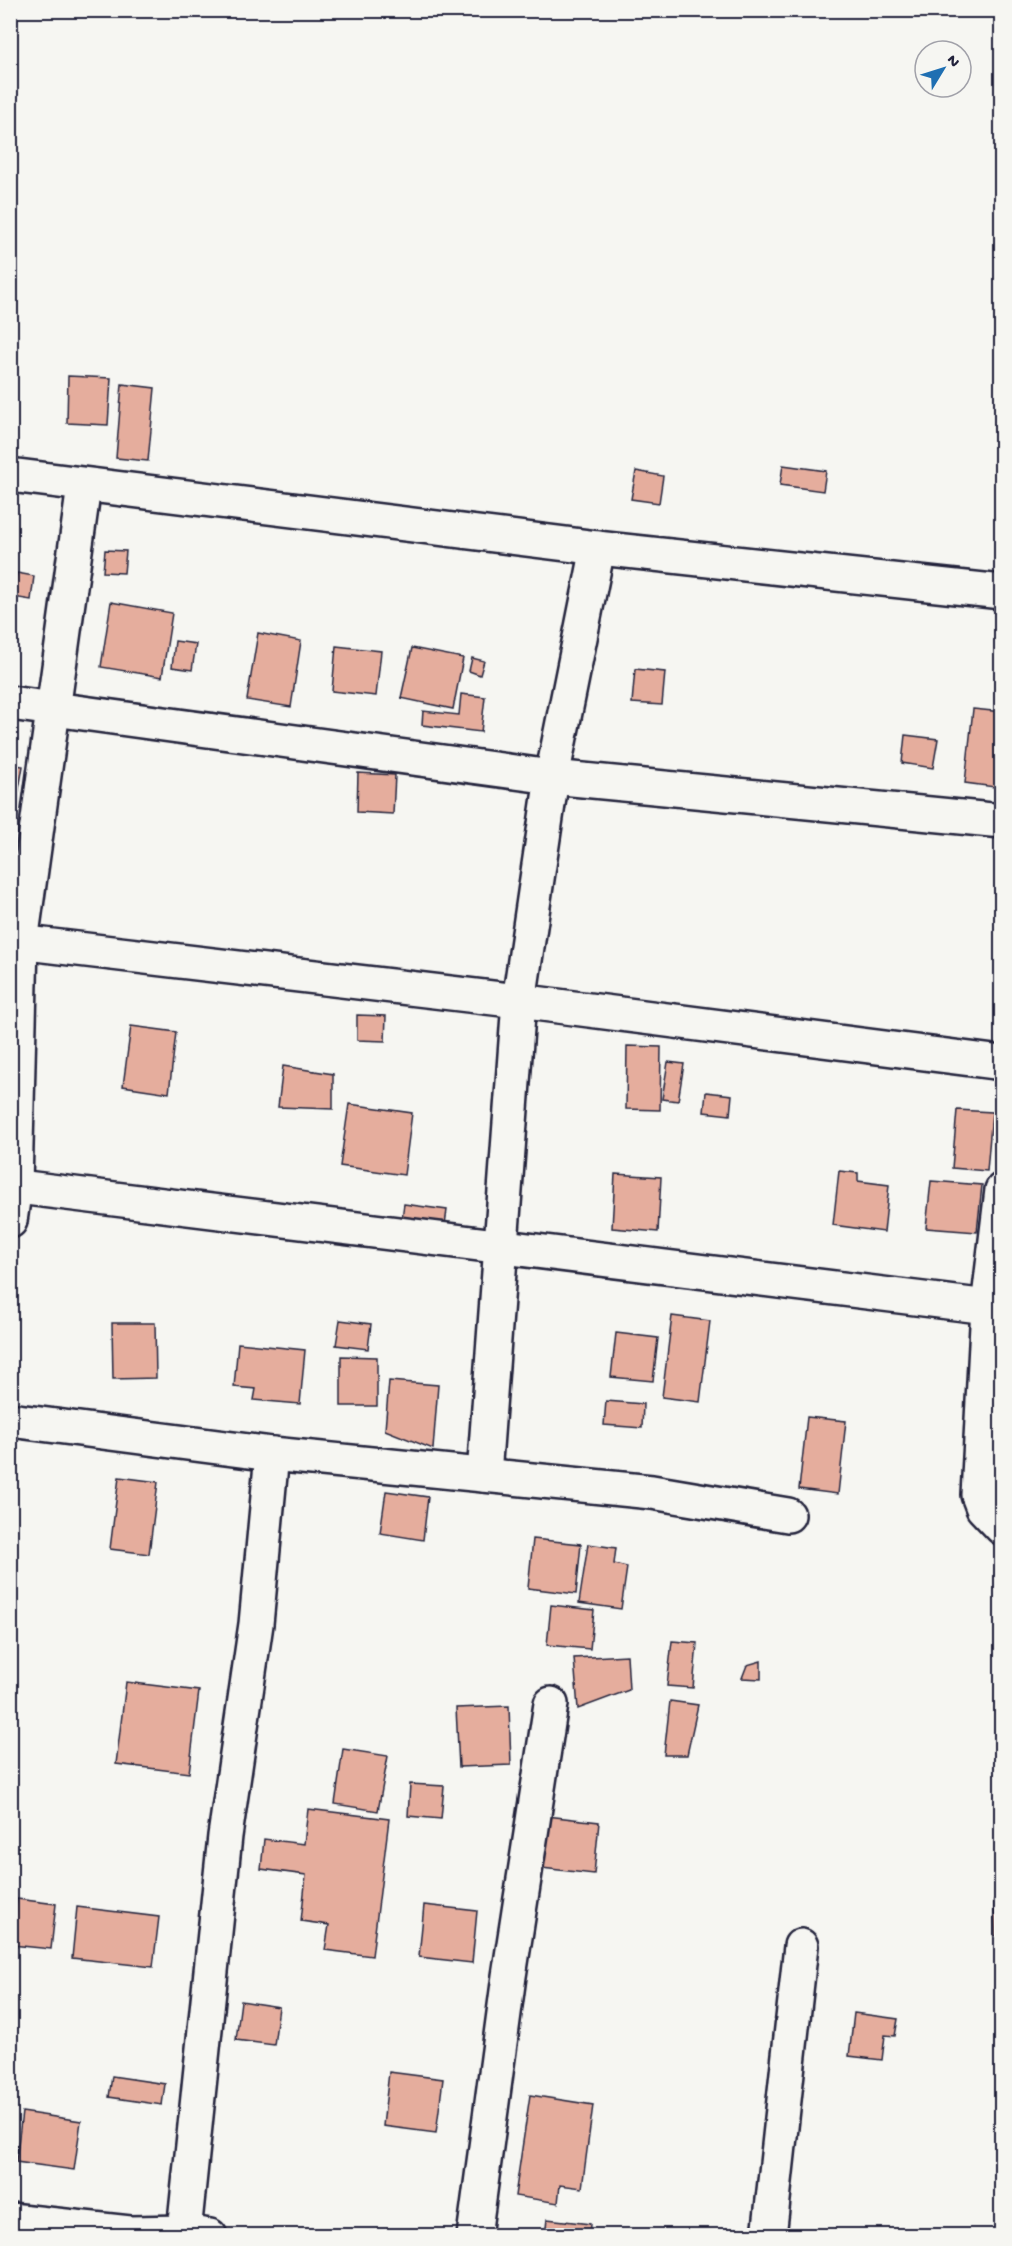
<svg xmlns="http://www.w3.org/2000/svg" width="1012" height="2246" viewBox="0 0 1012 2246" font-family="'Gochi Hand',sans-serif">
  <style>
    .building { fill: #e5ad9d; stroke: #22223b; stroke-width: 1.5 }
    .lines { fill: none; stroke-linecap: round; stroke-linejoin: round }
    .minor-casing { stroke: #22223b; stroke-width: 38 }
    .minor { stroke: #f6f6f2; stroke-width: 33 }
  </style>
  <rect width="100%" height="100%" fill="#f6f6f2"/>
  <filter id="ink" filterUnits="userSpaceOnUse"><feTurbulence type="fractalNoise" baseFrequency=".0167" numOctaves="2"/><feDisplacementMap in="SourceGraphic" scale="12" xChannelSelector="R" yChannelSelector="G"/><feConvolveMatrix kernelMatrix="1 2 1 2 8 2 1 2 1" color-interpolation-filters="sRGB"/></filter>
  <g filter="url(#ink)">
    <!-- building -->
    <g class="building">
      <polygon points="68,376 111,378 108,425 67,423"/>
      <polygon points="122,384 155,388 148,461 116,458"/>
      <polygon points="783,465 826,471 823,491 780,485"/>
      <polygon points="636,471 663,476 659,503 631,499"/>
      <polygon points="105,550 126,551 124,573 103,572"/>
      <polygon points="17,573 34,576 31,600 13,597"/>
      <polygon points="111,602 172,613 162,677 101,667"/>
      <polygon points="258,633 301,641 291,707 247,700"/>
      <polygon points="175,641 196,644 192,670 172,667"/>
      <polygon points="336,646 381,651 376,696 332,691"/>
      <polygon points="412,648 463,658 453,709 401,698"/>
      <polygon points="472,658 484,661 480,675 469,671"/>
      <polygon points="635,669 665,672 662,705 632,703"/>
      <polygon points="461,694 485,697 481,732 422,725 423,711 459,715"/>
      <polygon points="973,709 1002,712 1002,788 965,783"/>
      <polygon points="905,735 938,739 933,768 902,763"/>
      <polygon points="10,764 23,766 16,806 10,806"/>
      <polygon points="358,773 395,775 393,814 357,812"/>
      <polygon points="357,1015 386,1016 385,1041 357,1040"/>
      <polygon points="131,1026 176,1032 169,1093 123,1086"/>
      <polygon points="627,1046 661,1047 660,1110 626,1109"/>
      <polygon points="668,1062 684,1064 678,1101 662,1099"/>
      <polygon points="283,1066 333,1074 333,1109 278,1107"/>
      <polygon points="706,1092 732,1095 730,1115 704,1112"/>
      <polygon points="349,1104 412,1113 404,1175 340,1166"/>
      <polygon points="957,1110 992,1112 987,1171 952,1168"/>
      <polygon points="839,1171 858,1173 858,1181 889,1185 884,1232 833,1225"/>
      <polygon points="615,1174 661,1177 658,1232 612,1228"/>
      <polygon points="931,1181 982,1185 977,1232 926,1228"/>
      <polygon points="404,1204 447,1210 444,1232 401,1225"/>
      <polygon points="672,1316 710,1321 700,1402 662,1397"/>
      <polygon points="340,1320 371,1324 368,1349 336,1345"/>
      <polygon points="112,1323 155,1323 156,1378 113,1379"/>
      <polygon points="616,1333 658,1338 653,1381 611,1377"/>
      <polygon points="238,1343 305,1350 300,1404 254,1400 256,1389 234,1387"/>
      <polygon points="341,1356 377,1357 377,1406 341,1406"/>
      <polygon points="389,1381 438,1385 433,1449 385,1430"/>
      <polygon points="606,1401 643,1404 642,1428 604,1425"/>
      <polygon points="807,1417 846,1421 838,1494 799,1489"/>
      <polygon points="119,1477 158,1482 149,1554 110,1549"/>
      <polygon points="386,1491 428,1497 423,1540 380,1533"/>
      <polygon points="533,1539 581,1544 576,1594 528,1588"/>
      <polygon points="588,1544 616,1548 614,1564 627,1567 621,1609 579,1603"/>
      <polygon points="551,1605 594,1610 590,1649 547,1645"/>
      <polygon points="672,1641 697,1643 693,1688 667,1686"/>
      <polygon points="627,1655 629,1690 578,1709 574,1658"/>
      <polygon points="761,1661 761,1679 742,1678 747,1665"/>
      <polygon points="126,1682 199,1691 189,1773 116,1764"/>
      <polygon points="670,1701 698,1705 687,1755 664,1755"/>
      <polygon points="509,1706 511,1765 459,1767 456,1708"/>
      <polygon points="343,1749 388,1756 378,1811 335,1804"/>
      <polygon points="410,1784 444,1786 441,1819 408,1816"/>
      <polygon points="308,1809 389,1819 372,1956 325,1950 329,1925 301,1921 306,1875 261,1869 264,1839 304,1844"/>
      <polygon points="538,1815 599,1822 594,1874 533,1867"/>
      <polygon points="17,1899 56,1904 51,1949 12,1945"/>
      <polygon points="1002,1899 1002,1936 995,1936 994,1900"/>
      <polygon points="424,1905 477,1911 472,1963 419,1957"/>
      <polygon points="77,1907 159,1917 153,1967 72,1958"/>
      <polygon points="241,2001 279,2007 274,2045 236,2040"/>
      <polygon points="854,2013 898,2019 895,2036 885,2035 882,2060 849,2056"/>
      <polygon points="389,2072 443,2079 436,2133 383,2126"/>
      <polygon points="112,2076 165,2084 162,2105 109,2097"/>
      <polygon points="530,2095 593,2105 582,2188 560,2185 558,2203 515,2196"/>
      <polygon points="22,2112 81,2121 74,2170 16,2162"/>
      <polygon points="547,2219 590,2224 589,2236 545,2236"/>
    </g>
    <g class="lines">
      <!-- minor casing -->
      <g class="minor-casing">
        <g id="minor">
          <polyline points="10,475 598,548 1002,592"/>
          <polyline points="10,703 552,777 1002,821"/>
          <polyline points="10,941 519,1001 1002,1063"/>
          <polyline points="10,1186 988,1307"/>
          <polyline points="1002,1190 988,1307 978,1495 983,1508 1002,1528"/>
          <polyline points="10,1221 15,1186 21,942 84,486"/>
          <polyline points="10,1420 272,1454 652,1492 788,1515"/>
          <polyline points="484,1475 519,1001 552,777 598,548"/>
          <polyline points="10,2220 130,2233 184,2232 210,2236"/>
          <polyline points="184,2232 225,1836 256,1624 272,1454"/>
          <polyline points="474,2236 509,1976 551,1704"/>
          <polyline points="769,2236 801,1946"/>
        </g>
      </g>
      <!-- minor -->
      <use href="#minor" class="minor"/>
    </g>
  </g>
  <!-- margin -->
  <rect width="1012" height="2246" fill="none" stroke="#f6f6f2" stroke-width="36"/>
  <rect x="18" y="18" width="976" height="2210" fill="none" stroke="#22223b" stroke-width="2" filter="url(#ink)"/>
  <!-- north arrow -->
  <g transform="translate(943 69) rotate(52)"><circle r="28" fill="#f6f6f2" stroke="#a1a1a9" stroke-width="1.5"/>
  <path d="M0-4.5L10 22L0 15L-10 22Z" fill="#1f6fb2"/>
  <text y="-9" font-size="16" font-weight="bold" text-anchor="middle" fill="#22223b">N</text>
  </g>
</svg>
